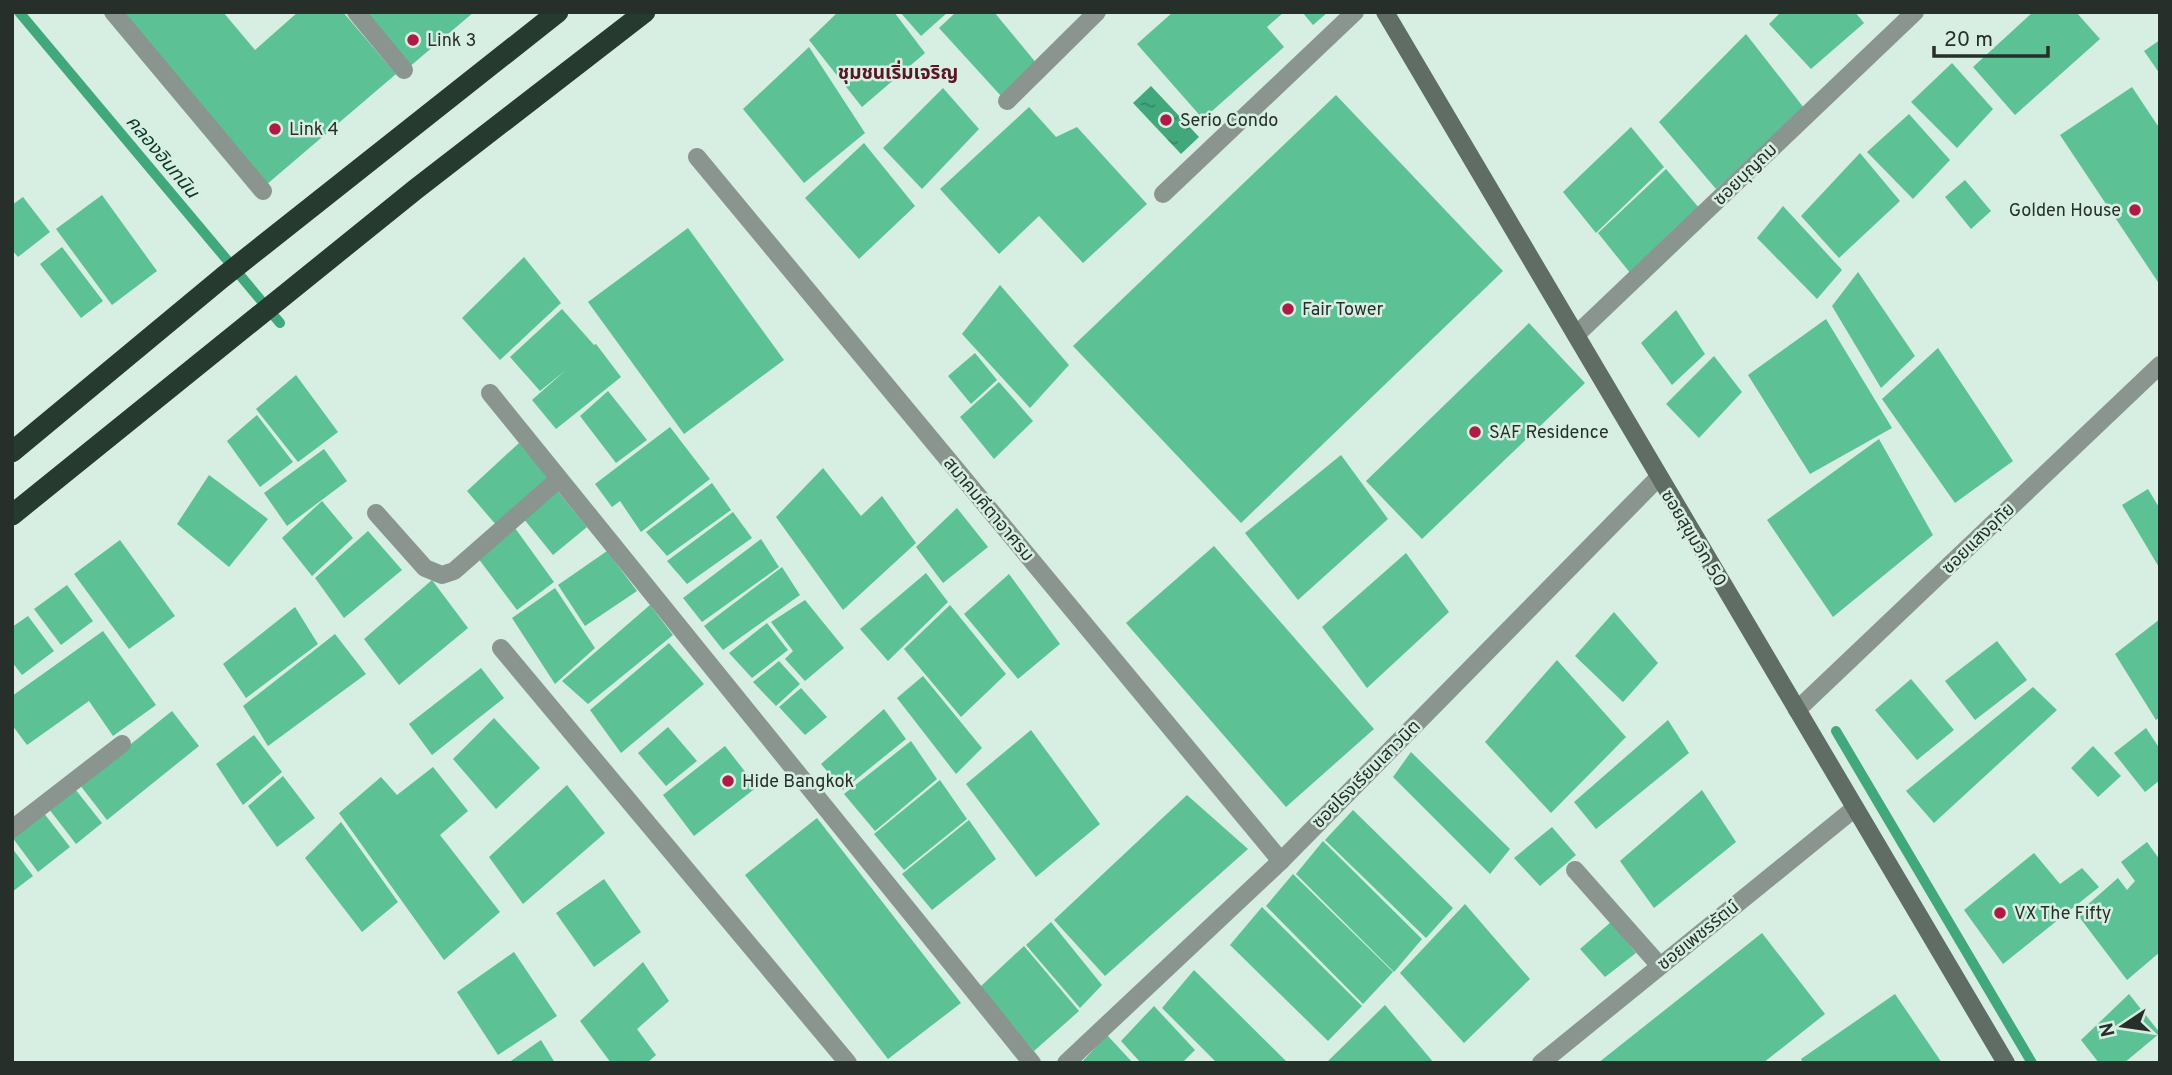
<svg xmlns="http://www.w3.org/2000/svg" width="2172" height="1075" viewBox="0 0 2172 1075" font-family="Overpass,'Noto Sans Thai',sans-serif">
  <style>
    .water { fill: url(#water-ripples) }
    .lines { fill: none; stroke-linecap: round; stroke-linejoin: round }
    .stream { stroke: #41a87c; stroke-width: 10 }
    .building { fill: #5cc194 }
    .lane { stroke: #8b958f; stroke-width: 18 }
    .street { stroke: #8b958f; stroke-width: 18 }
    .secondary { stroke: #5f6d65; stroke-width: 18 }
    .highway { stroke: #273a30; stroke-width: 21 }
    .poi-dot { fill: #af1b44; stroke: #d7eee2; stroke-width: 2.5 }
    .labels { text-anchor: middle; stroke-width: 5; stroke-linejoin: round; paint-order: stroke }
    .poi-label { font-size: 18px; fill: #262f2a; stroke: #d7eee2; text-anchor: start }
    .street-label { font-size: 18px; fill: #262f2a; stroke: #d7eee2 }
    .neighbourhood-label { font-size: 19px; font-weight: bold; fill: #5b1625; stroke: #d7eee2 }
    .water-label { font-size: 19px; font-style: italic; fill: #0b3826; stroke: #d7eee2 }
  </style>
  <defs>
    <pattern id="water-ripples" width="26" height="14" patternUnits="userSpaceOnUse" patternTransform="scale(1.75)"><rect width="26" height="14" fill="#41a87c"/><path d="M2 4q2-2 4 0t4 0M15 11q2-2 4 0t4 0" fill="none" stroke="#368966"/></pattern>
  </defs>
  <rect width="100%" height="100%" fill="#d7eee2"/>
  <!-- water -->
  <polygon class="water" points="1151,86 1199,137 1181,154 1133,103"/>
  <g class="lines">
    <!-- stream -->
    <g class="stream">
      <polyline points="19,12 280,323"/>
      <polyline points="1836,731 2032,1063"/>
    </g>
  </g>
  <!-- building -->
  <g class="building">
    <polygon points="119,12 223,12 255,50 298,12 343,12 396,74 266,185"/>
    <polygon points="361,12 474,12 408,68"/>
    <polygon points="838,12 894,12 925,53 862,107 809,40"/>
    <polygon points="900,12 948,12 921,36"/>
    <polygon points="956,12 994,12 1037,64 1001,96 939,28"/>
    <polygon points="1173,12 1284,12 1267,27 1284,47 1203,119 1137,44"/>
    <polygon points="1302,12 1328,12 1313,25"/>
    <polygon points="1781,12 1855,12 1864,23 1811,69 1769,24"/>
    <polygon points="2033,12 2076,12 2100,39 2015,115 1973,67"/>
    <polygon points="1746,34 1804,108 1716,189 1659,122"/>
    <polygon points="2160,40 2160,74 2144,51"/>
    <polygon points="809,47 865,133 804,183 743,109"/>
    <polygon points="1952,63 1993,109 1957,148 1911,102"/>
    <polygon points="2132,87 2160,129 2160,285 2060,135"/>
    <polygon points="943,88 979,129 922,189 883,148"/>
    <polygon points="1336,95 1503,271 1241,523 1073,346"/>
    <polygon points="1029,107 1056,137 1077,127 1147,204 1083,263 1039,216 999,254 940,189"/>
    <polygon points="1909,114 1950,160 1913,199 1867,152"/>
    <polygon points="1631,127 1664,167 1596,233 1563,192"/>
    <polygon points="864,143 915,206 859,259 805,198"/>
    <polygon points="1860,153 1900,201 1839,258 1801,216"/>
    <polygon points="1666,169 1700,209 1631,274 1598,233"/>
    <polygon points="1965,180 1991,211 1971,229 1945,197"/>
    <polygon points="102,195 157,271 112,305 56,229"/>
    <polygon points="23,197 50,232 18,257 12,250 12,205"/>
    <polygon points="1783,206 1842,270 1817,299 1757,238"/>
    <polygon points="688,228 784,360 684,434 588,302"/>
    <polygon points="62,247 103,301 81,318 40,264"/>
    <polygon points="524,257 561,303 500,360 462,318"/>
    <polygon points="1858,272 1915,356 1881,388 1832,306"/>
    <polygon points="1000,285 1069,365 1030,408 962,334"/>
    <polygon points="562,309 594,345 596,344 621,377 556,429 532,400 566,370 540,391 510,357"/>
    <polygon points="1676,310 1705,354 1672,385 1641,343"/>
    <polygon points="1826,319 1892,428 1810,474 1748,375"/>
    <polygon points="1529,323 1585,383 1422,539 1366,481"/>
    <polygon points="1938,348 2013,461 1955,503 1882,399"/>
    <polygon points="975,353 997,380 971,404 948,376"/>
    <polygon points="1714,356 1742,392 1699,438 1666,404"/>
    <polygon points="296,375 338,432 298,462 256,409"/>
    <polygon points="999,382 1033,421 994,459 960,417"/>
    <polygon points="608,391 647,440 616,463 580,416"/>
    <polygon points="257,415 293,462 260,487 227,441"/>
    <polygon points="670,427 710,479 641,532 620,501 612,507 595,484"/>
    <polygon points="1879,439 1933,535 1833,617 1767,520"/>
    <polygon points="519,443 551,479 497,526 467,491"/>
    <polygon points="324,449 347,481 287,526 264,493"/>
    <polygon points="1341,455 1388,519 1298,600 1245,533"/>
    <polygon points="823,468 861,516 882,496 916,543 843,610 776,517"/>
    <polygon points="209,475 268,519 229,567 177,524"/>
    <polygon points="712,483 731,510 667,556 646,532"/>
    <polygon points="556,489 587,527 553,555 523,518"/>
    <polygon points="2148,489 2160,509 2160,569 2122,505"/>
    <polygon points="322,501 353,538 312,576 282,538"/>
    <polygon points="957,508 988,547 943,583 916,547"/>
    <polygon points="733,512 752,538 687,584 667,561"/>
    <polygon points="515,528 554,582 517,610 478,558"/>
    <polygon points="368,531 402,570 344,618 315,578"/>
    <polygon points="761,539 779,567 702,622 683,598"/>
    <polygon points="120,540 175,616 129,649 74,574"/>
    <polygon points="1214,546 1374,729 1286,807 1126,623"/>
    <polygon points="607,551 637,591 585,626 558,585"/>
    <polygon points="1406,553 1449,612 1367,688 1322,627"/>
    <polygon points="782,567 800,595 723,650 704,626"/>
    <polygon points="926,573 948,602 888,661 860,629"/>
    <polygon points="1009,574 1060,644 1018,679 964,614"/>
    <polygon points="432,580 468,628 399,685 364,639"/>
    <polygon points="67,585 93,621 61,645 34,609"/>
    <polygon points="555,588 595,648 555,684 512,618"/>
    <polygon points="805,600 844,648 805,681 785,659 793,651 771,622"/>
    <polygon points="650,605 673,635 588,704 562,681"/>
    <polygon points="950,605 1006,674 961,717 904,649"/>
    <polygon points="295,607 318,644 246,698 223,664"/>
    <polygon points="1614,612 1658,663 1623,702 1575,656"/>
    <polygon points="28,616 54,651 22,675 12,662 12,627"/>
    <polygon points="2160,619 2160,717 2156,720 2115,654"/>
    <polygon points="767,623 788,650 752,678 729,653"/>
    <polygon points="103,631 156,705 113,736 89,701 27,745 12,725 12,696"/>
    <polygon points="335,634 366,674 268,746 243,706"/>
    <polygon points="1997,641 2027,680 1975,720 1945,681"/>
    <polygon points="669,643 704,684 621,753 590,710"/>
    <polygon points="1557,660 1626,737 1551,813 1485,742"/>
    <polygon points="779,661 800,684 776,706 753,682"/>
    <polygon points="481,668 504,698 432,755 409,724"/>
    <polygon points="923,676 982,748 956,774 897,698"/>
    <polygon points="1911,679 1954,730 1917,760 1875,710"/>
    <polygon points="2033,687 2057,710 1934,823 1906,791"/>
    <polygon points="801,688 827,717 805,735 779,707"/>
    <polygon points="884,709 906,739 843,790 821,764"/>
    <polygon points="172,711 199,746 107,820 80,785"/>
    <polygon points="494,718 540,768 496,809 453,759"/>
    <polygon points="1668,720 1689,753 1596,829 1574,802"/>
    <polygon points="668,727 697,761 666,786 638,753"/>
    <polygon points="2146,728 2160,749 2160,780 2145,792 2114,753"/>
    <polygon points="1031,730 1100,824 1036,877 966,784"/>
    <polygon points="254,735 282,772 243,805 216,764"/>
    <polygon points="911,741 937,779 875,831 844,794"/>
    <polygon points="725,746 757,787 694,836 663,795"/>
    <polygon points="2093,746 2121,776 2098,797 2071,768"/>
    <polygon points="1411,752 1510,849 1490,874 1393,777"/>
    <polygon points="433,767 468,811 440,835 500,912 444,960 339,813 381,777 397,795"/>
    <polygon points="283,776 315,818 277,847 248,806"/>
    <polygon points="940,780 967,819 904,870 874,834"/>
    <polygon points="567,785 605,833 523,904 489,857"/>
    <polygon points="75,789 102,823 76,844 49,809"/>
    <polygon points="1702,790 1736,842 1654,908 1620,861"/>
    <polygon points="1187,795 1248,849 1105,976 1054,920"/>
    <polygon points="1353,810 1453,908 1426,938 1325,840"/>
    <polygon points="43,812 70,847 38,872 12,837"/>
    <polygon points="817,818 961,1003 888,1059 745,875"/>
    <polygon points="969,820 996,859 932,910 902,874"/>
    <polygon points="341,822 398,902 362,932 305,858"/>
    <polygon points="1552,827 1576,855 1540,886 1514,858"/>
    <polygon points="1323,841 1422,939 1394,972 1296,874"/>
    <polygon points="2147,842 2160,860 2160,952 2127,980 2077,914 2118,878 2127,890 2135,881 2121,862"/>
    <polygon points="12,848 33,876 12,892"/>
    <polygon points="2034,853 2060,884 2082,868 2099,887 2003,964 1964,910"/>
    <polygon points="1293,874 1393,972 1363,1004 1266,906"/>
    <polygon points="604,879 641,932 594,967 556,913"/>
    <polygon points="1465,904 1530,979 1464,1043 1400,973"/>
    <polygon points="1262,907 1362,1006 1328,1041 1230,945"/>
    <polygon points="1051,922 1102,985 1080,1008 1026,945"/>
    <polygon points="1611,922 1636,953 1605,977 1580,949"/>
    <polygon points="1762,933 1825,1014 1763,1063 1598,1063"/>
    <polygon points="1024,946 1079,1011 1034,1051 980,987"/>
    <polygon points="514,952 557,1016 498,1055 457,992"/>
    <polygon points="643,962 669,1001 637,1029 656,1055 647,1063 611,1063 580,1021"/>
    <polygon points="1194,970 1288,1063 1217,1063 1162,1008"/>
    <polygon points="1895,994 1942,1063 1803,1063 1801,1059"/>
    <polygon points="2129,994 2160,1033 2124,1063 2099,1063 2081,1040"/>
    <polygon points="1385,1005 1434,1063 1326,1063"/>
    <polygon points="1154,1006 1195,1050 1182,1063 1141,1063 1121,1041"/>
    <polygon points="1107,1035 1133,1063 1081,1063"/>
    <polygon points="541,1040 555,1063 508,1063"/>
  </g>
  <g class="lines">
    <!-- lane -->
    <g class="lane">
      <polyline points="113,12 263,191"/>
      <polyline points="356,12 404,70"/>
      <polyline points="1007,101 1097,12"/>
    </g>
    <!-- street -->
    <g class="street">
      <polyline points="697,157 1281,861"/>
      <polyline points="1163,194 1355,12"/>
      <polyline points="1576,335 1915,12"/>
      <polyline points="490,393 1032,1063"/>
      <polyline points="376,513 425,568 442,575 454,571 559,479"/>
      <polyline points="501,648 848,1063"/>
      <polyline points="1797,710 2160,365"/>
      <polyline points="12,829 122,744"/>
      <polyline points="1575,870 1660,966"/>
      <polyline points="1066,1063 1281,861 1658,478"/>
      <polyline points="1541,1063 1855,808"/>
    </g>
    <!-- secondary -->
    <polyline class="secondary" points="1385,12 2006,1063"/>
    <!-- highway -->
    <g class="highway">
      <polyline points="12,452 223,277 558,12"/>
      <polyline points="12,515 416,189 645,12"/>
    </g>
  </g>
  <!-- markers -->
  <g class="poi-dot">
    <circle cx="413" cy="40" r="7"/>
    <circle cx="1166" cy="120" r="7"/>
    <circle cx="275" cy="129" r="7"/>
    <circle cx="2135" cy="210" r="7"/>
    <circle cx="1288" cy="309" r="7"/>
    <circle cx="1475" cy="432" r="7"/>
    <circle cx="728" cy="781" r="7"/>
    <circle cx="2000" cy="913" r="7"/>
  </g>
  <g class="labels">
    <!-- poi labels -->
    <g class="poi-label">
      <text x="427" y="46">Link 3</text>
      <text x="1180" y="126">Serio Condo</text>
      <text x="289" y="135">Link 4</text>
      <text x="2121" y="216" text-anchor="end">Golden House</text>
      <text x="1302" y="315">Fair Tower</text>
      <text x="1489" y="438">SAF Residence</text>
      <text x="742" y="787">Hide Bangkok</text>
      <text x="2014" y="919">VX The Fifty</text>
    </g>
    <!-- street labels -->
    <g class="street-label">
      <text transform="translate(1745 174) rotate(-44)" y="6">ซอยบุญถม</text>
      <text transform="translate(989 509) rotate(50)" y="6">สมาคมคีตาอาศรม</text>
      <text transform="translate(1694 538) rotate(59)" y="6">ซอยสุขุมวิท 50</text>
      <text transform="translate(1978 538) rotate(-44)" y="6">ซอยแสงอุทัย</text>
      <text transform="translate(1366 774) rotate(-45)" y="6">ซอยโรงเรียนเสาวนิต</text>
      <text transform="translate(1698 935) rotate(-39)" y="6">ซอยเพชรรัตน์</text>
    </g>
    <!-- neighbourhood labels -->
    <g class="neighbourhood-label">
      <text x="898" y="79">ชุมชนเริ่มเจริญ</text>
    </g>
    <!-- water labels -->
    <g class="water-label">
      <text transform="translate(163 156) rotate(50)" y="7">คลองอินทนิน</text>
    </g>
  </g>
  <!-- border -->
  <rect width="2172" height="1075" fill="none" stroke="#262f2a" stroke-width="28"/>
  <!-- north arrow -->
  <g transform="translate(2123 1026) rotate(257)" stroke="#d7eee2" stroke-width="5" paint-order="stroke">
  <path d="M0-5L12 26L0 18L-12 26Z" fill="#262f2a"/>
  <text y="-10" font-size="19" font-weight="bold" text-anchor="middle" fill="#262f2a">N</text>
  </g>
  <!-- scale -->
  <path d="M1934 46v10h114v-10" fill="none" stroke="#262f2a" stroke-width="3.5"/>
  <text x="1944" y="46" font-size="21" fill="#262f2a" stroke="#d7eee2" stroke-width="5" paint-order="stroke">20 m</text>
</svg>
